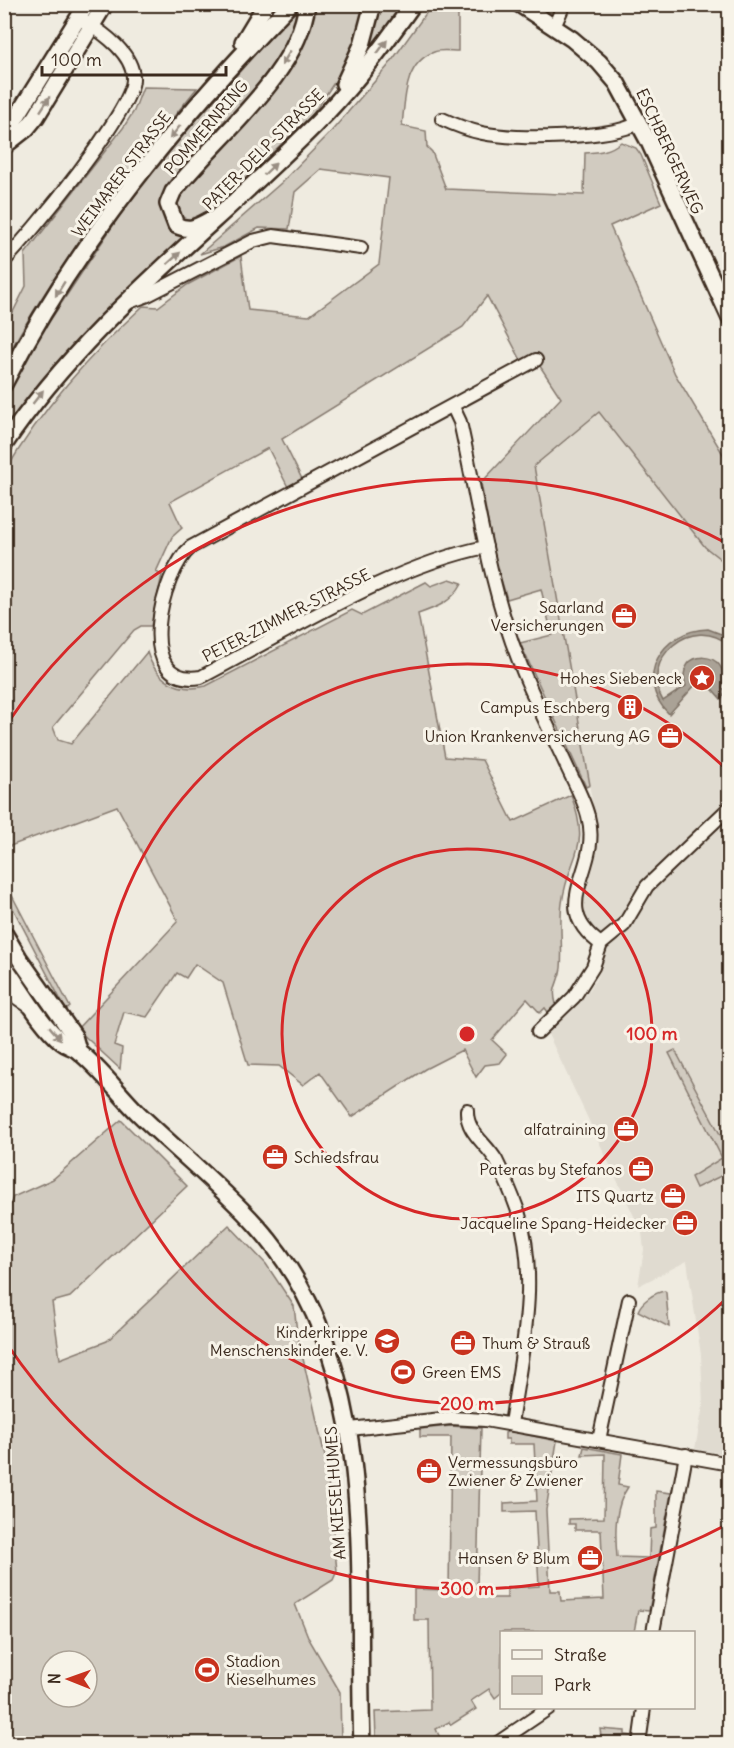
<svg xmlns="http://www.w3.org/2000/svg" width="734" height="1748" viewBox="0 0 734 1748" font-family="Delius,sans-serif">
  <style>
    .built { fill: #e0dbd0 }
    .green { fill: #d1cbc0; stroke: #867a6f; stroke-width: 1.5; fill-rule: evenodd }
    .water { fill: #aaa296; stroke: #7e7266; stroke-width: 1.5 }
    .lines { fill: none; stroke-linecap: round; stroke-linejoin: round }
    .minor-casing { stroke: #3b2a1e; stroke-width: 16 }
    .tertiary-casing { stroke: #3b2a1e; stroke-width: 20 }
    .minor { stroke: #f7f3e8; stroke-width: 12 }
    .tertiary { stroke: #f7f3e8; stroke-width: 15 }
    .oneway { fill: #998e83 }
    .ring { fill: none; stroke: #d62828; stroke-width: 3 }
    .labels { text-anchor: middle; stroke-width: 6; stroke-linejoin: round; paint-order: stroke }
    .street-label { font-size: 16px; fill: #3b2a1e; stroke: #f7f3e8 }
    .poi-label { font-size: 16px; fill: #3b2a1e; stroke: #f7f3e8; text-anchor: end }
    .centre { fill: #d62828; stroke: #f7f3e8; stroke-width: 3 }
    .ring-label { font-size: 18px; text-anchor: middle; font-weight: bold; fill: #d62828; stroke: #f7f3e8; stroke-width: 6; stroke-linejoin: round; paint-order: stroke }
  </style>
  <rect width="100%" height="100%" fill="#efebe0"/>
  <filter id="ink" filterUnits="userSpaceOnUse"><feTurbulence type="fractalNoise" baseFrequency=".0167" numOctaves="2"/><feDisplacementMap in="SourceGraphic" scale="12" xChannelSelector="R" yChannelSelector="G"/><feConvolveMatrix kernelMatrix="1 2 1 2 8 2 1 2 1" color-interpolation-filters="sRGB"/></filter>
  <g filter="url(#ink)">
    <!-- built -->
    <polygon class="built" points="599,412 705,547 729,566 729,1455 695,1449 703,1406 701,1355 687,1261 638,1286 644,1250 642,1233 547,1032 570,1013 591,988 600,972 609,940 595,930 583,913 582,901 594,865 597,829 534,466"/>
    <!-- green -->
    <g class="green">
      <path d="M299,5c-15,78 -94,122 -133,184 -8,24 -3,42 23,48 -72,62 -132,116 -184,197l-1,-33 8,-16 31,-54 75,-113 42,-57z"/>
      <path d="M315,5h51l-14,51 -39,58 -99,94 -22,12 -9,-1 -6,-17 5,-9c44,-48 125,-123 133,-188z"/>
      <polygon points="380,5 408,5 363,63"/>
      <path d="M432,5h26v46c-7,0 -18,-2 -24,1 -30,11 -29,48 -32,74l24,5 1,16 5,5 14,37 138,6 1,-42c15,-1 25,-2 36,-11l15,6 5,7 20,48 -51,23 65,148 54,90v102l-24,-19 -106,-135 -65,54 56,319 -4,2 -66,-144 32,-8 -11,-46 -34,10 -13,-43 -13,-73 80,-85 -27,-41 -12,5 -35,-66 -24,31 -181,112 20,40 -14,8 -20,-39 -98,54 12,26 -10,9 -16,35 6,3 -11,51h-10l-7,4 -81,97 5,13 13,4 76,-92c9,28 30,41 59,34l146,-76 10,5 64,-33 5,4 19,-7 12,4c-10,19 -24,24 -44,31l27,143 37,3 31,62 58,-27c21,56 -2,58 -9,108 -3,22 1,44 -1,65 -2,16 -10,18 -5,36l-8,8 -3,-4 -5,5 -13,-14 -35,41 15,14 -7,9 -15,2 -9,12 -14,-27 -37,19 -73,48 -32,-45 -17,13 -24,-19 -31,-1 -25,-82 -28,-19 -9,14 -9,-5 -30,44 -23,-5 -10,33 8,3 -2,21 -43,-40 101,-108 -61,-115 -112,42v-376c37,-64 84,-116 138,-166l15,1 29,-22 54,-29 7,54 61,6 70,-52 10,-86 -68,-9 -26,23 -6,37 -30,-1 -35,19 -24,7 81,-71 48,-49 59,-68z"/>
      <path d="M143,87l54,1c-71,87 -138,174 -192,272v-32l21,-42 -1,-32 98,-126 11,-17z"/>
      <polygon points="5,882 70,1007 66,1010 5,893"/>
      <polygon points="675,1050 729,1151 729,1172 696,1188 691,1177 722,1158 669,1053"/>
      <path d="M121,1120l66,66 -117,111 -18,5 8,57 47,-18 122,-116 37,39 28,42 3,26 29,129 11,110 -4,9 -38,24 14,35 31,53 1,51h-336v-524l8,-22 40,-18zM51,1661h36v36h-36z"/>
      <path d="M665,1291l1,2 3,34 -31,-16c3,-9 17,-19 27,-20z"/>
      <path d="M451,1426l30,2 -4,158 12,1v11h18v-10l32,-2 -4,-75 -31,1v-9l33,-2 -3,-57h-25v-5h-4v-6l4,-2 48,10 -11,69 4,81h10l1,10 43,-2 -3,-69h-26v-6h-6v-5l35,-1 1,-64 -23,1 2,-8 38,7 -4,31 10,2c-14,20 -13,46 -11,70l32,1 1,-29 6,-1v-37l15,2 -22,118 -11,-1 -4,22h-132l-1,61 -6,5 -6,-9 -18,12 5,8 -25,16 -2,-3 -13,7 4,9 -15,5h-41v-5h-8l-1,-26 55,-2 -1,-90h-15v-31l35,1 2,-153h-31v-8z"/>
      <polygon points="600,1729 625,1731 625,1735 632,1736 631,1743 577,1743 601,1737"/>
    </g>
    <!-- water -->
    <path class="water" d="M708,629l21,8v8c-36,-32 -91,14 -66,56l23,-15c-13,-39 48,-38 36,2l5,3 -6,8 -14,-16 2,-8 -8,-5 -7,5 2,9 -27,30c-36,-35 -8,-84 39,-85z"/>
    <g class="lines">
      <!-- minor casing -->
      <g class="minor-casing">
        <g id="minor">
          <polyline points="554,27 564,4"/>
          <polyline points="4,112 16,117"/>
          <path d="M442,119c13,6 26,11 40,14 35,7 126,6 157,-10"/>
          <path d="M4,261c26,-26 129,-150 129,-182 1,-24 -29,-46 -48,-57"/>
          <polyline points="129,302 148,295 253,241 273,236 361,248"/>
          <path d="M453,407l7,15c18,80 29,163 59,239 14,37 33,73 49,108 7,15 16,31 20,47 15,53 -43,89 13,128"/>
          <path d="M486,547c-96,19 -198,85 -285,130 -69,12 -40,-105 -10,-130l345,-187"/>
          <polyline points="4,989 33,1009"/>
          <polyline points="538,1032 574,997 593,967 601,944 624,925 647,886 730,807"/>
          <path d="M467,1110c-1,22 19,33 29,50 8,16 16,34 22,51 22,68 3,144 -7,213"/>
          <polyline points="350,1429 451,1418 485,1420 730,1464"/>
          <polyline points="599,1440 629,1300"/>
          <polyline points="653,1632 686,1455"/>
          <polyline points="496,1744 549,1708"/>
          <polyline points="639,1744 644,1708"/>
        </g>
      </g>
      <!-- tertiary casing -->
      <g class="tertiary-casing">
        <g id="tertiary">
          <polyline points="519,4 572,39 599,62 617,83 650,144 730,318"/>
          <polyline points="243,42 266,4"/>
          <polyline points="344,84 362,45 373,4"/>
          <polyline points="4,137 87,4"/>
          <polyline points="4,146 27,128 36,117 105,4"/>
          <path d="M210,220c-14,7 -20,12 -34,5l-8,-21 5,-12c43,-55 125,-116 134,-188"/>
          <path d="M4,384c72,-141 176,-267 286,-380"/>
          <path d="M4,445c84,-125 206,-214 311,-320 37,-37 68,-78 98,-121"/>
          <polyline points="4,933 19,958 74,1036 78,1050"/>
          <path d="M4,966c17,23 36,58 58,76 5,4 12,5 16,9 22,17 40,42 60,62 39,38 82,72 119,113 126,140 98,343 105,518"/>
        </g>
      </g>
      <!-- minor -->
      <use href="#minor" class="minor"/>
      <!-- tertiary -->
      <use href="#tertiary" class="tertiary"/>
    </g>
    <!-- one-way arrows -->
    <defs><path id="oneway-solid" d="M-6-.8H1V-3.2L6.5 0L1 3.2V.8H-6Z" transform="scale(1.5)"/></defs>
    <g class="oneway">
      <use href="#oneway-solid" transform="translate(382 47) rotate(-53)"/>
      <use href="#oneway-solid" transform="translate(286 58) rotate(121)"/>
      <use href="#oneway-solid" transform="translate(45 104) rotate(-57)"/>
      <use href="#oneway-solid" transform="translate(175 132) rotate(129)"/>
      <use href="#oneway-solid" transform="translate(270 169) rotate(-44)"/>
      <use href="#oneway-solid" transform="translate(174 258) rotate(-42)"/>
      <use href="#oneway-solid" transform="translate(60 289) rotate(122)"/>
      <use href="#oneway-solid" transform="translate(38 397) rotate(-52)"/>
      <use href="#oneway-solid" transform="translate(55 1033) rotate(50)"/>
    </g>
  </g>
  <!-- distance rings -->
  <g class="ring">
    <circle cx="467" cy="1034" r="185"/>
    <path d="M729 1296A370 370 0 1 1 729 772"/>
    <path d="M728 1524A555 555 0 0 1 7 1344M7 724A555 555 0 0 1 728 544"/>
  </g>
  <!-- icons -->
  <defs>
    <g id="office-disc" transform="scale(1.35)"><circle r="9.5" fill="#c8321e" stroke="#f7f3e8"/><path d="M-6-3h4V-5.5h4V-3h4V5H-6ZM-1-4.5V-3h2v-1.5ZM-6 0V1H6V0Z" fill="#fff"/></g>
    <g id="sight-disc" transform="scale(1.35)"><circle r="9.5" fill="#c8321e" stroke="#f7f3e8"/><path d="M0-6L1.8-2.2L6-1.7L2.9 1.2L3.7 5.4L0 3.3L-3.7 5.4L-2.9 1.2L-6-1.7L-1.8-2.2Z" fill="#fff"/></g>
    <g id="building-disc" transform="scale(1.35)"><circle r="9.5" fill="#c8321e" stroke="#f7f3e8"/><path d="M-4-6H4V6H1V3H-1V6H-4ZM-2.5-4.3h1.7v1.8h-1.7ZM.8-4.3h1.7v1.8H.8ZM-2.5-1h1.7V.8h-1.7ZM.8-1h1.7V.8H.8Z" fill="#fff"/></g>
    <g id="school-disc" transform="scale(1.35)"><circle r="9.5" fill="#c8321e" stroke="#f7f3e8"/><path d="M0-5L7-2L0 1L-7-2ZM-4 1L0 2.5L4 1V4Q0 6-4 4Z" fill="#fff"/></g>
    <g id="stadium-disc" transform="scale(1.35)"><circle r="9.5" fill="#c8321e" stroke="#f7f3e8"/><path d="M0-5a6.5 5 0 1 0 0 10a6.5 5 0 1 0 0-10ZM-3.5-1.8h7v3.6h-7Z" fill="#fff"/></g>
  </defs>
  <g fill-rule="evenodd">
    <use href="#office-disc" x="624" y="616"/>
    <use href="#sight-disc" x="702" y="678"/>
    <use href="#building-disc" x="630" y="707"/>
    <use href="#office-disc" x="670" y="736"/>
    <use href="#office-disc" x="626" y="1129"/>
    <use href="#office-disc" x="275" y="1157"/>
    <use href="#office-disc" x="641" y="1169"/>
    <use href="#office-disc" x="673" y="1196"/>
    <use href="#office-disc" x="685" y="1223"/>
    <use href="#school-disc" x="387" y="1341"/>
    <use href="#office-disc" x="463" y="1343"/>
    <use href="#stadium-disc" x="403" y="1372"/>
    <use href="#office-disc" x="429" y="1471"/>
    <use href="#office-disc" x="590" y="1558"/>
    <use href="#stadium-disc" x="207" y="1670"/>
  </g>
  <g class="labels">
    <!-- street labels -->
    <g class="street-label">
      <text transform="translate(206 127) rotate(-49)" y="6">POMMERNRING</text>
      <text transform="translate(263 149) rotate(-45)" y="6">PATER-DELP-STRASSE</text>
      <text transform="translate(670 151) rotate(65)" y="6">ESCHBERGERWEG</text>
      <text transform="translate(121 174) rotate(-53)" y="6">WEIMARER STRASSE</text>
      <text transform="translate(286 615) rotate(-27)" y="6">PETER-ZIMMER-STRASSE</text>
      <text transform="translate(335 1493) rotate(-94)" y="6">AM KIESELHUMES</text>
    </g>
    <!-- poi labels -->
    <g class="poi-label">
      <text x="604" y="613">Saarland<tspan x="604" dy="18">Versicherungen</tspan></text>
      <text x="682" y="684">Hohes Siebeneck</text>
      <text x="610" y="713">Campus Eschberg</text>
      <text x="650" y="742">Union Krankenversicherung AG</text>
      <text x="606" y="1135">alfatraining</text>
      <text x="294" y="1163" text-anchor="start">Schiedsfrau</text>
      <text x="622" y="1175">Pateras by Stefanos</text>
      <text x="654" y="1202">ITS Quartz</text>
      <text x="666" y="1229">Jacqueline Spang-Heidecker</text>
      <text x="368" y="1338">Kinderkrippe<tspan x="368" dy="18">Menschenskinder e. V.</tspan></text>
      <text x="482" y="1349" text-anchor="start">Thum &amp; Strauß</text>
      <text x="422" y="1378" text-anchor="start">Green EMS</text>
      <text x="448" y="1468" text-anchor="start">Vermessungsbüro<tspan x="448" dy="18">Zwiener &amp; Zwiener</tspan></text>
      <text x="570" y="1564">Hansen &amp; Blum</text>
      <text x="226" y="1667" text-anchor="start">Stadion<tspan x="226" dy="18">Kieselhumes</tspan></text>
    </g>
  </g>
  <circle cx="467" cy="1034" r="9" class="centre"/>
  <g class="ring-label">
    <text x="652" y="1040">100 m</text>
    <text x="467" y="1410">200 m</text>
    <text x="467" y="1595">300 m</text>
  </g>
  <!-- margin -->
  <rect width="734" height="1748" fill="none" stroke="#f7f3e8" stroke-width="24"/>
  <rect x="12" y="12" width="710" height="1724" fill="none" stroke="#3b2a1e" stroke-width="2" filter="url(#ink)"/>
  <!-- legend -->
  <rect x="500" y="1631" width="195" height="78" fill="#f7f3e8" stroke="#aca397" stroke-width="1.5"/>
  <rect x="512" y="1650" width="30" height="9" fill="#f7f3e8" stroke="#aca397" stroke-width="1.5"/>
  <text x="554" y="1661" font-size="18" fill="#3b2a1e">Straße</text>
  <rect x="512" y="1676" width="30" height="18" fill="#d1cbc0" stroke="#aca397" stroke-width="1.5"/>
  <text x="554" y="1691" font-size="18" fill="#3b2a1e">Park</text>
  <!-- north arrow -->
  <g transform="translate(69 1679) rotate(271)"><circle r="28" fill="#f7f3e8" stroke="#aca397" stroke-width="1.5"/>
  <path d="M0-4.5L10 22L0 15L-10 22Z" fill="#c8321e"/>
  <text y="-9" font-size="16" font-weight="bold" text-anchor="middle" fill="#3b2a1e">N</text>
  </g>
  <!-- scale -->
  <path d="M42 66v9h184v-9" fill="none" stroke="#3b2a1e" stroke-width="3"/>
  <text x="51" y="66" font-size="18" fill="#3b2a1e" stroke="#f7f3e8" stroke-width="4.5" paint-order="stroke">100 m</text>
</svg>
